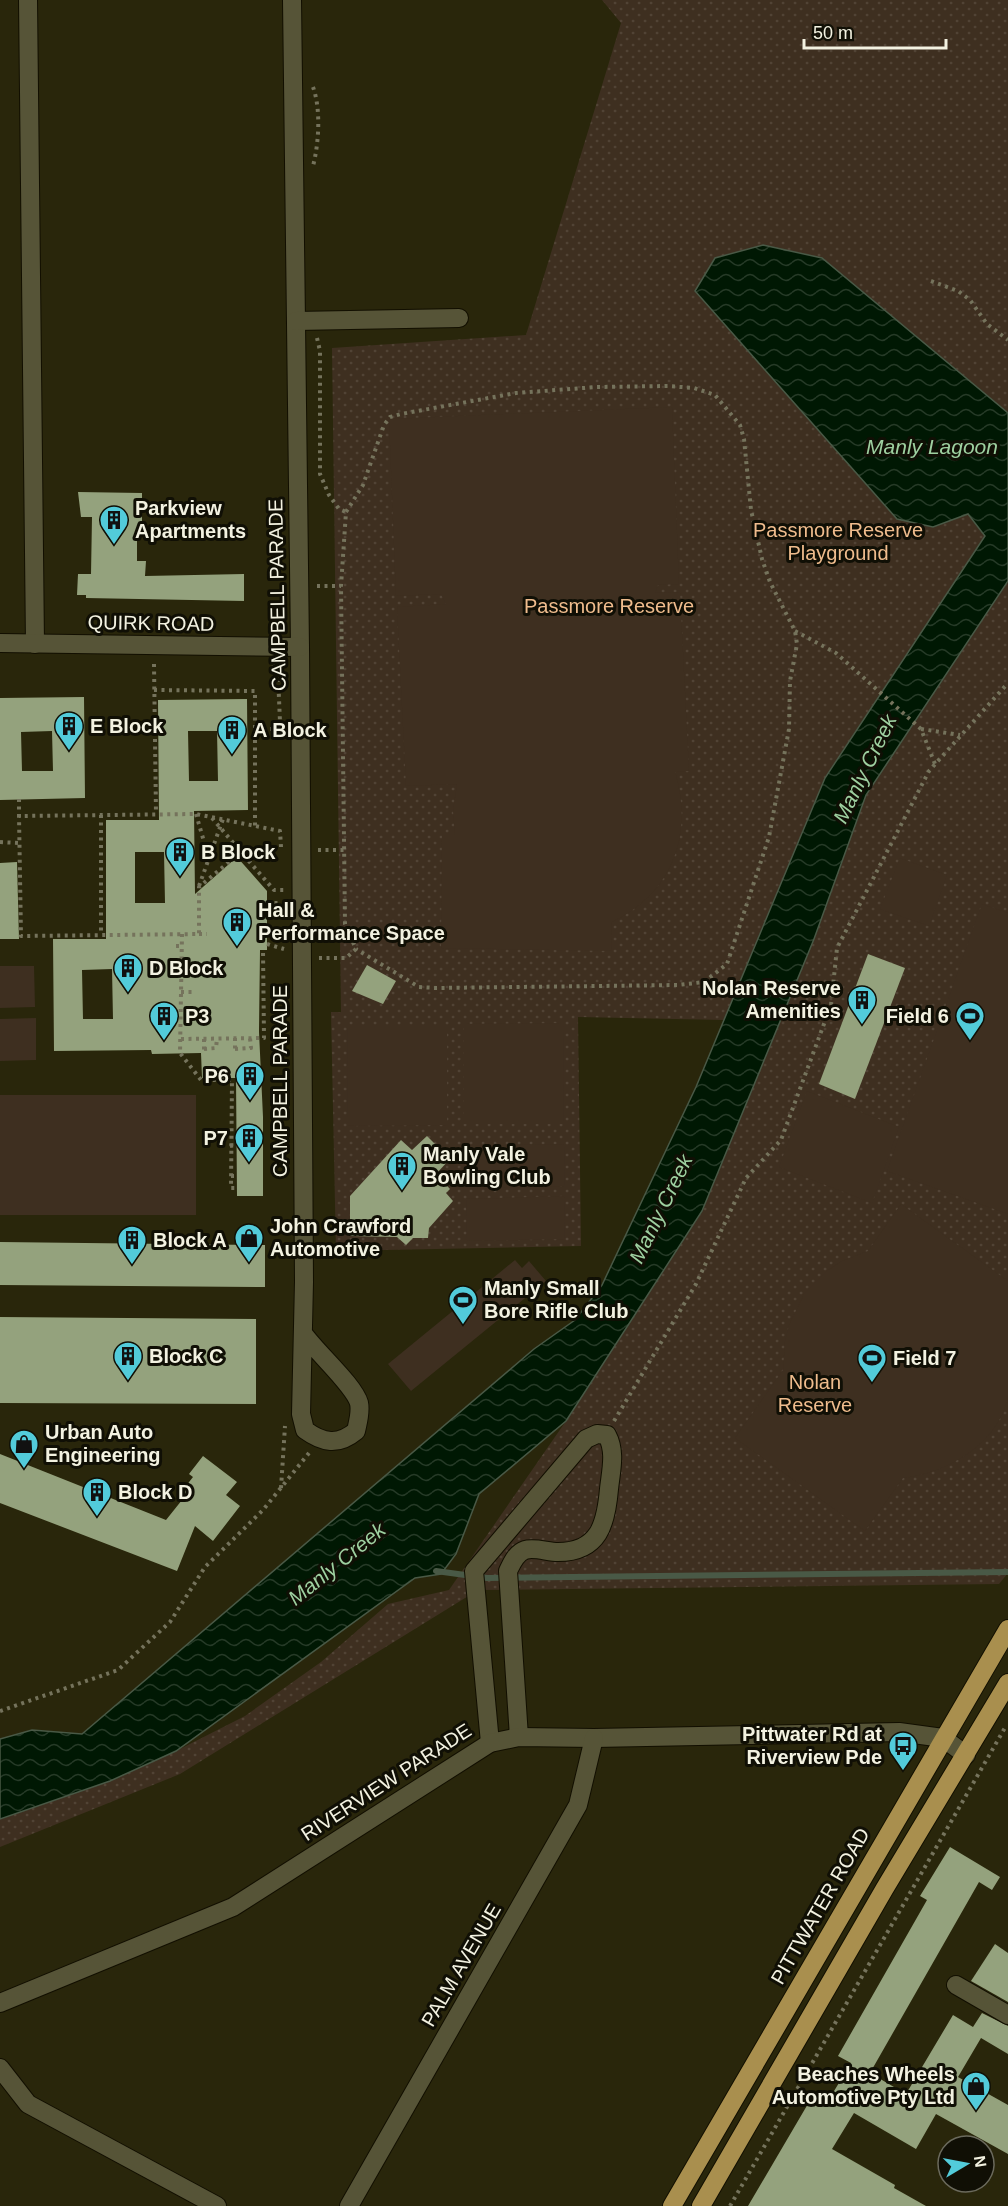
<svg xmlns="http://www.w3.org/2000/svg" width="1008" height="2206" viewBox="0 0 1008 2206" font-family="Helvetica,sans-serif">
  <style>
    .grass { fill: url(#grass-dots) }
    .pitch { fill: #3e2f20 }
    .water { fill: url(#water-waves); stroke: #495946; stroke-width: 1.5 }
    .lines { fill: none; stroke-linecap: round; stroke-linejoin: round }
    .stream { stroke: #495946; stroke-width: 6 }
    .building { fill: #94a27d; fill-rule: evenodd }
    .minor-casing { stroke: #120f00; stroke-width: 20 }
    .major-casing { stroke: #120f00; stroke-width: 20 }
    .path { stroke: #75735c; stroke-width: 4; stroke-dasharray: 3 4.5; stroke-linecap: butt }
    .minor { stroke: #565437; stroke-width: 18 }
    .major { stroke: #a98f4e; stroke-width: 18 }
    .labels { text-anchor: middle; stroke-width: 6; stroke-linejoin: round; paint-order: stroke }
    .poi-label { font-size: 20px; font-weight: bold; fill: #f3f2e1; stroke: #100f05; text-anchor: start }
    .park-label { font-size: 20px; fill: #efbc8d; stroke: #100f05 }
    .street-label { font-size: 20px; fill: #f3f2e1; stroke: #100f05 }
    .water-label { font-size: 21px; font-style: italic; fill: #9ed0a0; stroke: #100f05 }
  </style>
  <defs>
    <pattern id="grass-dots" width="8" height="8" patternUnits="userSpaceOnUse" patternTransform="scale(1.5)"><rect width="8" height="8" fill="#3e2f20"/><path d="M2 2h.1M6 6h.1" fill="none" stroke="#514335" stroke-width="1.8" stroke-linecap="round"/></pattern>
    <pattern id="water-waves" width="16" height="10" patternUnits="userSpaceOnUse" patternTransform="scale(1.5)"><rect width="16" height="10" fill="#001803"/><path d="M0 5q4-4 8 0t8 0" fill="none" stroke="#263a27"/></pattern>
  </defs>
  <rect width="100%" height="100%" fill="#29260b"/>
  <!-- grass -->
  <g class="grass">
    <polygon points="602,0 1008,0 1008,413 822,258 933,527 969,514 985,536 825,778 724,1020 578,1017 581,1246 336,1251 331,1012 341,1012 332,348 526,335 621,23"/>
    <polygon points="1008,581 1008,1573 999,1584 478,1590 180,1774 0,1847 0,1815 176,1751 245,1716 321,1662 388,1604 449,1590 566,1421 702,1211 814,939 866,795"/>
  </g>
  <!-- pitch -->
  <g class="pitch">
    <path d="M672,407l7,177 -21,1 -3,8 25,-1 9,179 -14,1c19,62 -3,122 -63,150l-1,29 -170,-3 1,-113h13l-2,-24 4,-27 -51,2 -9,-179 49,-3 -5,-10 -45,2 -7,-177z"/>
    <polygon points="900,858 947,875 929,926 880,909"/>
    <polygon points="982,904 1008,913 1008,1214 887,1171"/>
    <polygon points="0,966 34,966 35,1007 0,1008"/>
    <polygon points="36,1018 36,1060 0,1061 0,1019"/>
    <polygon points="563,1023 564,1124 464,1124 464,1024"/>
    <polygon points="347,1025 447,1025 447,1125 348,1126"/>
    <polygon points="807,1091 899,1127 872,1203 779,1167"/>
    <rect x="0" y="1095" width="196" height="120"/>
    <polygon points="564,1144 565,1186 467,1189 466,1146"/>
    <polygon points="564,1196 565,1239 467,1241 466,1199"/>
    <path d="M901,1204l107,77c0,26 0,52 0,78 0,12 0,25 0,37 -9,48 -61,77 -105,82l-38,53 -130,-93 48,-68 2,-29 4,-16 15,-31 24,-24 14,-9 26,-10z"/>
    <polygon points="515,1260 522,1268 529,1261 546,1281 411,1391 388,1364"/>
  </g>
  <!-- water -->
  <polygon class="water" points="763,245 822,258 1008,413 1008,581 866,795 814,939 702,1211 566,1421 479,1494 456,1554 441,1574 415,1578 176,1751 110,1781 0,1819 0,1739 32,1730 82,1734 534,1349 575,1320 602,1285 696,1087 825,778 985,536 968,514 933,527 897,519 695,291 715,258"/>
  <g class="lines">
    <!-- stream -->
    <polyline class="stream" points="436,1571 487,1578 1008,1572"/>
  </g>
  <!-- building -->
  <g class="building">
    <polygon points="78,492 142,493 142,531 137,531 137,561 146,561 145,576 244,574 244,601 86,598 86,595 77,595 78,574 91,574 92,517 81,517"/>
    <path d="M84,697l1,101 -85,2v-102zM52,731l1,40h-31l-1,-39z"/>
    <path d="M247,699l1,111 -54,1 1,83 42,-37 30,34v59h-7l-1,82 4,85v79h-26l-1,-118h-34l-1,-25 -49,1 -1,-4 -97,1 -1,-112h53v-119h53l-1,-120zM188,731h29l1,50h-29zM135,852h29l1,51h-30zM112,969l1,50h-30l-1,-49z"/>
    <polygon points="17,862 19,939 0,939 0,863"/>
    <polygon points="868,954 905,968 855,1099 819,1084"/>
    <polygon points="367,965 396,981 383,1004 352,991"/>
    <polygon points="427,1136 450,1159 436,1174 450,1189 446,1193 453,1201 429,1228 428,1238 413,1238 406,1245 397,1237 350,1236 350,1196 401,1140 412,1150"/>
    <polygon points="0,1242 265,1245 265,1287 0,1285"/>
    <polygon points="0,1317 256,1319 256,1404 0,1403"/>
    <polygon points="0,1454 166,1520 186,1495 182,1491 193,1477 189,1474 203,1456 237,1482 226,1495 240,1506 213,1541 195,1526 177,1571 0,1503"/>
    <polygon points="950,1847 1000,1877 992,1890 979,1882 870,2073 906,2094 953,2015 973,2027 982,2013 1008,2026 1008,2054 981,2038 958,2077 1008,2105 1008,2154 936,2114 916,2149 854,2113 832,2149 895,2185 894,2188 926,2206 748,2206 812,2097 825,2106 851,2063 838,2056 927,1900 920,1896"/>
    <polygon points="995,1944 1008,1953 1008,2002 971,1981"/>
  </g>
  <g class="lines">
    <!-- minor casing -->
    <g class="minor-casing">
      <g id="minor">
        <polyline points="28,0 35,644"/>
        <path d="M292,0l8,647 4,635 -3,132 4,16c18,13 33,16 51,1 2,-9 5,-19 3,-28 -5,-18 -43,-51 -56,-70"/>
        <polyline points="296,321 459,318"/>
        <polyline points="0,643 300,647"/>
        <path d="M490,1743l-16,-172 112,-132 11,-5 10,1c9,17 4,35 2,54 -3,35 -10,63 -51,63 -10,0 -24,-5 -33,-2 -9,3 -13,13 -17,21l11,166"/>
        <polyline points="956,1985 1008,2015"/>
        <polyline points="0,2003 233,1907 490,1743 519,1737 594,1738 899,1732 943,1738 966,1755"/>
        <polyline points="0,2068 28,2104 217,2206"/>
        <polyline points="349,2206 578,1805 594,1738"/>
      </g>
    </g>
    <!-- major casing -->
    <g class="major-casing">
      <g id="major">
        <polyline points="672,2206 1008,1629"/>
        <polyline points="701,2206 885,1888 1008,1683"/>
      </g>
    </g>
    <!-- path -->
    <g class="path">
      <path d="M313,87c8,22 6,56 0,79"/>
      <polyline points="931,281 958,291 970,300 987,324 1008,340"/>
      <polyline points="317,338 320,351 320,474 329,495 339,509 346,512"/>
      <polyline points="317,586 341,586"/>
      <polyline points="795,631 836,653 921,729 935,764"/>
      <polyline points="154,664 156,814"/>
      <polyline points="273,665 278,675 280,722"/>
      <polyline points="154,690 255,691 255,826"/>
      <polyline points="255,729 284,729"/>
      <polyline points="921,729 960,735"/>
      <polyline points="19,799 19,816"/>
      <polyline points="196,814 209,859"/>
      <polyline points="101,815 101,935"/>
      <polyline points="212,818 241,852"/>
      <polyline points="0,842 19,843"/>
      <polyline points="281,847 280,831 196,814 19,816 21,936 199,934 199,887 241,852 274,890 284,890"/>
      <polyline points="318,850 344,850"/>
      <polyline points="199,886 223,819"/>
      <polyline points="267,903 284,903"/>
      <polyline points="182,934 180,1053 201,1080 232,1080 231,1188 237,1188"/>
      <polyline points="199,934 207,934"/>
      <polyline points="267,944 284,949"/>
      <polyline points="176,946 182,946"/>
      <polyline points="319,958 346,958 356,949 345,924 341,586 346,512 363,485 384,425 390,417 401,414 516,393 597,387 668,386 694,388 715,395 740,425 744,439 751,510 762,559 770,582 795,631 797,644 790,681 789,729 769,837 727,964 704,982 678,985 436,988 419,987 356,949"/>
      <polyline points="181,992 196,992"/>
      <polyline points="235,1038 235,1052"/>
      <polyline points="181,1039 264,1038 263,950"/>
      <polyline points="204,1039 204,1052"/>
      <polyline points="204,1049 216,1048 217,1039"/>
      <polyline points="235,1049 251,1048 250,1038"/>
      <polyline points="230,1146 237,1145"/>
      <polyline points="231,1176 237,1176"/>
      <polyline points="614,1421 696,1284 746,1178 781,1140 831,1005 837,948 929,771 1008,683"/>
      <polyline points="281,1488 285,1426"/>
      <polyline points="0,1711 118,1670 170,1622 205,1567 263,1510 309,1453"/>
      <polyline points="730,2206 1006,1726"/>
    </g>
    <!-- minor -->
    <use href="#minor" class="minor"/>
    <!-- major -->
    <use href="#major" class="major"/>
  </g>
  <!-- icons -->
  <defs>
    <g id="building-pin" transform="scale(1.5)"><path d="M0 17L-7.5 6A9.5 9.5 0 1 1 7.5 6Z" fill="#52cbda" stroke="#100f05"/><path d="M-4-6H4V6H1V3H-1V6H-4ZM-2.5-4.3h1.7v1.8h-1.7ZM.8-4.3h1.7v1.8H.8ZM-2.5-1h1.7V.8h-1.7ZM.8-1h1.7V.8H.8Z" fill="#111"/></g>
    <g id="stadium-pin" transform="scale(1.5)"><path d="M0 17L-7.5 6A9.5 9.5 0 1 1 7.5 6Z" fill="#52cbda" stroke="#100f05"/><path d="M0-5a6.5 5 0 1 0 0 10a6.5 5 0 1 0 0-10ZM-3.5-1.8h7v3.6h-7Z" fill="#111"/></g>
    <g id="shop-pin" transform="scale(1.5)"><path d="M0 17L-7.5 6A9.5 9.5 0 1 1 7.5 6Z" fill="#52cbda" stroke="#100f05"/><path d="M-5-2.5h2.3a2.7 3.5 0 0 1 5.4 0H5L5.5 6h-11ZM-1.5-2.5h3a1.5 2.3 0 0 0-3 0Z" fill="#111"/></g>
    <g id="bus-pin" transform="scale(1.5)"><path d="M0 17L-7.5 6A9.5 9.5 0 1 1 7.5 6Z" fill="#52cbda" stroke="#100f05"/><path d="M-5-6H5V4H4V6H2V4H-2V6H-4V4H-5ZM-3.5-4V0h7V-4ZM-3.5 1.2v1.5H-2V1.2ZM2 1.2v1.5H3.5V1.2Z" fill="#111"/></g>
  </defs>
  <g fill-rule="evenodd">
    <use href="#building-pin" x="114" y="520"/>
    <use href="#building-pin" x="69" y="726"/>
    <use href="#building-pin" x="232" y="730"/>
    <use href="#building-pin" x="180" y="852"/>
    <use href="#building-pin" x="237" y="922"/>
    <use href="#building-pin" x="128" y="968"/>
    <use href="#building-pin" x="862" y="1000"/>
    <use href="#building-pin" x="164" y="1016"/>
    <use href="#stadium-pin" x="970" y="1016"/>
    <use href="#building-pin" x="250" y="1076"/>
    <use href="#building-pin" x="249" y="1138"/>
    <use href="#building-pin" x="402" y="1166"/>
    <use href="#shop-pin" x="249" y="1238"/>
    <use href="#building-pin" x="132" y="1240"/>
    <use href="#stadium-pin" x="463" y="1300"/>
    <use href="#building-pin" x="128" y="1356"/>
    <use href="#stadium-pin" x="872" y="1358"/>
    <use href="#shop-pin" x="24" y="1444"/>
    <use href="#building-pin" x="97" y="1492"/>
    <use href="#bus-pin" x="903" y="1746"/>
    <use href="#shop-pin" x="976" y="2086"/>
  </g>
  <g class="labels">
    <!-- poi labels -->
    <g class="poi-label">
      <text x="135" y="515">Parkview<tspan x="135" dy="23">Apartments</tspan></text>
      <text x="90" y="733">E Block</text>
      <text x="253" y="737">A Block</text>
      <text x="201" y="859">B Block</text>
      <text x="258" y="917">Hall &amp;<tspan x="258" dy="23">Performance Space</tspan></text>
      <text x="149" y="975">D Block</text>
      <text x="841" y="995" text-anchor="end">Nolan Reserve<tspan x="841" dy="23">Amenities</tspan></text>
      <text x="185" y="1023">P3</text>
      <text x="949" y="1023" text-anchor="end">Field 6</text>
      <text x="229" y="1083" text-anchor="end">P6</text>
      <text x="228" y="1145" text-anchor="end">P7</text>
      <text x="423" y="1161">Manly Vale<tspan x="423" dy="23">Bowling Club</tspan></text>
      <text x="270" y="1233">John Crawford<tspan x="270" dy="23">Automotive</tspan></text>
      <text x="153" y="1247">Block A</text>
      <text x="484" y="1295">Manly Small<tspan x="484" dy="23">Bore Rifle Club</tspan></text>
      <text x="149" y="1363">Block C</text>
      <text x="893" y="1365">Field 7</text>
      <text x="45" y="1439">Urban Auto<tspan x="45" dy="23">Engineering</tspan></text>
      <text x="118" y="1499">Block D</text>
      <text x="882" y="1741" text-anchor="end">Pittwater Rd at<tspan x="882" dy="23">Riverview Pde</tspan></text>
      <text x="955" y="2081" text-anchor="end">Beaches Wheels<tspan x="955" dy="23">Automotive Pty Ltd</tspan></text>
    </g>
    <!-- park labels -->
    <g class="park-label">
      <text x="838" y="537">Passmore Reserve<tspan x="838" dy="23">Playground</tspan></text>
      <text x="609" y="613">Passmore Reserve</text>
      <text x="815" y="1389">Nolan<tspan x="815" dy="23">Reserve</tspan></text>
    </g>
    <!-- street labels -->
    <g class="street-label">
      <text transform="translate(277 595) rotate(-91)" y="7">CAMPBELL PARADE</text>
      <text transform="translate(151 623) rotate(1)" y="7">QUIRK ROAD</text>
      <text transform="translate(280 1081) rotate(-90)" y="7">CAMPBELL PARADE</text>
      <text transform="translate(386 1782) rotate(-33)" y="7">RIVERVIEW PARADE</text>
      <text transform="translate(820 1906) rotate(-60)" y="7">PITTWATER ROAD</text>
      <text transform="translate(461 1965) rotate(-60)" y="7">PALM AVENUE</text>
    </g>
    <!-- water labels -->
    <g class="water-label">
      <text x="932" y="454">Manly Lagoon</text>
      <text transform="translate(865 769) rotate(-64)" y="7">Manly Creek</text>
      <text transform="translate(661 1209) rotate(-64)" y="7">Manly Creek</text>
      <text transform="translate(337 1564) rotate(-39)" y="7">Manly Creek</text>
    </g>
  </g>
  <!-- north arrow -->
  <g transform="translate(966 2164) rotate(80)"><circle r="28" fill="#100f05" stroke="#6b6a5d" stroke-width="1.5"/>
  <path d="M0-4.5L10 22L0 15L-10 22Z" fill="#52cbda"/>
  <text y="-9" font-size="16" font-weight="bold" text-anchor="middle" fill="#f3f2e1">N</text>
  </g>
  <!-- scale -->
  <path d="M804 39v9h142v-9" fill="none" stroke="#f3f2e1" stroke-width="3"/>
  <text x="813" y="39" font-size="18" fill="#f3f2e1" stroke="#100f05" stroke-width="4.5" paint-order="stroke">50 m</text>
</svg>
